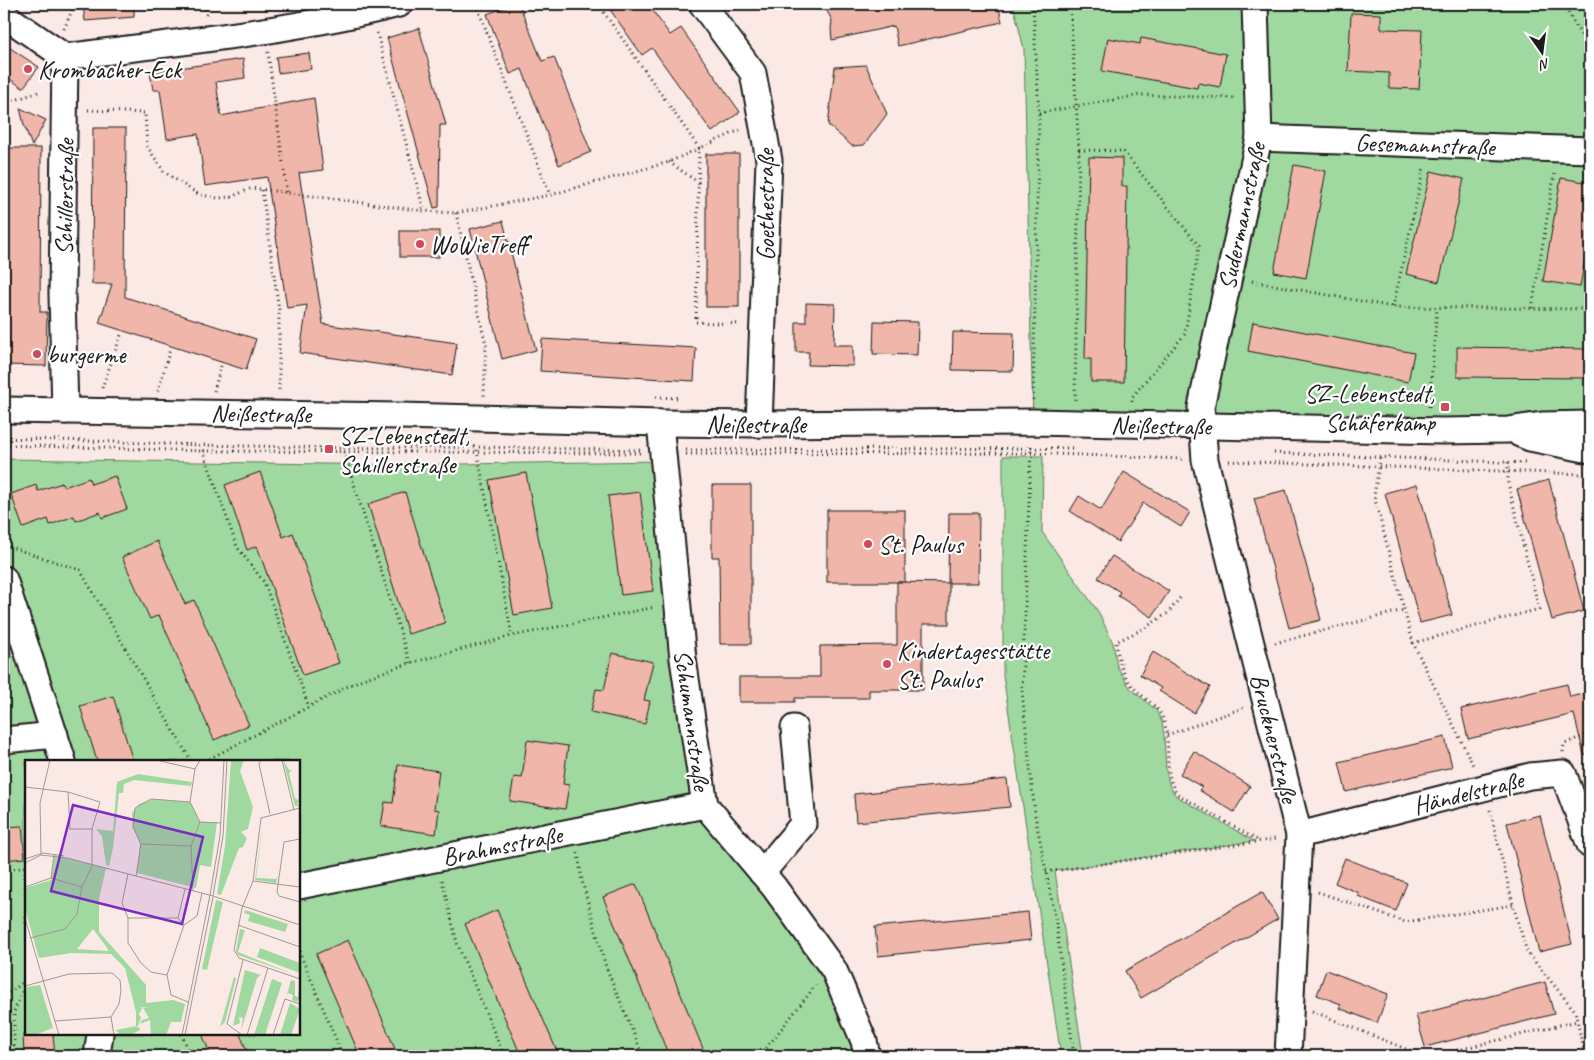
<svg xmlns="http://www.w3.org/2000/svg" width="1594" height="1060" viewBox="0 0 1594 1060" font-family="Caveat,sans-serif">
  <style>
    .green { fill: #a0d99f; stroke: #5e7a5e; fill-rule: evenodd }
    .building { fill: #f0b6a9; stroke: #1c1c1c }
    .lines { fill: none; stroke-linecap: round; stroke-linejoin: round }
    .minor-casing { stroke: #1c1c1c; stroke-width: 29 }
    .path { stroke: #1c1c1c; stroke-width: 3; stroke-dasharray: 1 4; stroke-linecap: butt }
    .minor { stroke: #fff; stroke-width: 25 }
    .poi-dot { fill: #d1495b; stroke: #fff; stroke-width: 2 }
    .labels { text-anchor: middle; stroke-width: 4.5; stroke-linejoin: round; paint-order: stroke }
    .poi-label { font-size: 25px; fill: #1c1c1c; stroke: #fff; text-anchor: start }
    .street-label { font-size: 25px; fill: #1c1c1c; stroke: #fff }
    .inset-road { fill: none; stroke: #a19795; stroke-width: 1 }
    .view { fill: #7b2cbf; fill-opacity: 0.15; stroke: #7b2cbf; stroke-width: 2.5 }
    .inset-edge { fill: none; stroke: #1c1c1c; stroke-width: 2.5 }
  </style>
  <rect width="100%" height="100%" fill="#fae9e5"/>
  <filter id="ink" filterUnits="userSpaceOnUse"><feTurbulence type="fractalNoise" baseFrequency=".02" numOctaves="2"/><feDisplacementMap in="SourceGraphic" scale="10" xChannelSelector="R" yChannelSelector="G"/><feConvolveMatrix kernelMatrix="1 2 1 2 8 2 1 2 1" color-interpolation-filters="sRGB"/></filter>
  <g filter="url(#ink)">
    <!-- green -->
    <g class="green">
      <polygon points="1013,4 1590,4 1590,424 1033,422 1024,49"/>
      <polygon points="1003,456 1043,456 1042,532 1099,613 1113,643 1117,666 1130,688 1156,710 1162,722 1164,736 1166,771 1170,787 1176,796 1254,841 1055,871 1083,1056 1061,1056 1003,675"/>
      <path d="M4,459l387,6 273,-4 41,344 69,82 94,169h-864zM26,761h273v273h-273z"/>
    </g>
    <!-- building -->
    <g class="building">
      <polygon points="83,4 134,4 134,17 85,21"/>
      <polygon points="514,4 519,4 542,61 554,57 591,152 559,165 522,69 510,74 487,14"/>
      <polygon points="606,4 648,4 670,35 681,28 740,112 712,132 652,48 642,55"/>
      <polygon points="823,4 998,4 1002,22 898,46 894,26 832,40 831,29 832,20"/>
      <polygon points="1351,13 1381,14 1381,29 1422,30 1419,89 1389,88 1389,73 1348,71"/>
      <polygon points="419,28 446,125 440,125 439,207 434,208 387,38"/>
      <polygon points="1108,38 1140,44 1141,38 1226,54 1220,87 1198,83 1197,88 1102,71"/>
      <polygon points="4,44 39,67 23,88 4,75"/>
      <polygon points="309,53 311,69 278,73 276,57"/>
      <polygon points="243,59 245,78 216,82 221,116 314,98 323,170 299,173 323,324 457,343 452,375 300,353 307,305 287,308 267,177 205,186 198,134 167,139 160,90 153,90 150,72"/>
      <polygon points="866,65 887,114 864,145 852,146 828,125 835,67"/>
      <polygon points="20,108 46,120 32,146 24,125"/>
      <polygon points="93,128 126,128 125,297 256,339 246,370 99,323 112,284 92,284"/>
      <polygon points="4,148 41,148 40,312 47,312 46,366 4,365"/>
      <rect x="706" y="154" width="33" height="153"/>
      <polygon points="1089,157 1122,158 1122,186 1127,186 1124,382 1091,382 1091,359 1085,359"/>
      <polygon points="1294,165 1326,171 1306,278 1274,272"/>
      <polygon points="1431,171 1464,179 1439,282 1406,274"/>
      <polygon points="1561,178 1590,183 1590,230 1580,287 1543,281"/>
      <polygon points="503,221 536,350 502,359 470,229"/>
      <rect x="400" y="231" width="39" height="26"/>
      <polygon points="806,303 835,304 834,345 853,345 853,366 808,365 809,352 796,352 796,322 806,322"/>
      <polygon points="874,321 918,322 917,355 873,354"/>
      <polygon points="1253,322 1414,353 1408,382 1248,351"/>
      <polygon points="953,332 1014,333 1013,371 952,370"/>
      <polygon points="542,339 696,348 694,381 540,371"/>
      <polygon points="1457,347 1590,349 1590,378 1457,377"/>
      <polygon points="260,472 283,537 293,533 339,663 303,675 257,546 247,550 225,485"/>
      <polygon points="1124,472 1190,512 1181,527 1143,503 1118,542 1070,511 1079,496 1101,510"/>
      <polygon points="526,473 552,608 514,615 489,480"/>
      <polygon points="115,476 127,509 102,518 100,512 76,521 74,516 50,525 48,519 23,528 11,494 36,485 38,491 62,483 64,487 89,478 91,484"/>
      <polygon points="1549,480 1584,611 1552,620 1517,489"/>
      <polygon points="1417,484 1452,615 1420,623 1385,493"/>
      <polygon points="712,485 751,485 751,644 720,644 719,557 712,557"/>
      <polygon points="1286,490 1321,620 1289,628 1254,498"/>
      <polygon points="405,492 445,623 408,634 368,504"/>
      <polygon points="640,492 653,591 621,595 608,496"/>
      <rect x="827" y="510" width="78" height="72"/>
      <polygon points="949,513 979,513 978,583 948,583"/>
      <polygon points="157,541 185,604 194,600 249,725 214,740 159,615 150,619 122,557"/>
      <polygon points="1112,556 1169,591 1152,617 1118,596 1120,592 1098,578"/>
      <polygon points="897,582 949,583 949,624 923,624 923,690 869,690 869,698 795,698 795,702 739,702 739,677 820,677 820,646 897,645"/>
      <polygon points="1153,652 1210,687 1194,713 1159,691 1161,688 1140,675"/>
      <polygon points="612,653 653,662 644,700 650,701 645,724 591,712 596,689 604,690"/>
      <polygon points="1567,684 1570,697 1590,692 1590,754 1584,755 1574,714 1468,739 1461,709"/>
      <polygon points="113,696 127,742 133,761 97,761 80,706"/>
      <polygon points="1445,737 1452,767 1346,792 1339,762"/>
      <polygon points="527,740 568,746 563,784 569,785 565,809 510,801 514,777 522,778"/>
      <polygon points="1194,751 1250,786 1234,812 1199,790 1202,787 1180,774"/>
      <polygon points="398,765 439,771 434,809 439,810 436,834 381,826 385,802 393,803"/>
      <polygon points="1007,779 1010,807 856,822 854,794"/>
      <polygon points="1540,815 1572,944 1539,952 1507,823"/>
      <polygon points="22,826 25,858 4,860 4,827"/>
      <polygon points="1345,858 1407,883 1396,911 1358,896 1359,893 1335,883"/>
      <polygon points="636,884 677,985 706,1056 669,1056 624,947 603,897"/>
      <polygon points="1262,892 1278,919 1141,998 1125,971"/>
      <polygon points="497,910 518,961 559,1056 521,1056 465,924"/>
      <polygon points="1028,912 1031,940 878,956 875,927"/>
      <polygon points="348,940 370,990 398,1056 360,1056 316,954"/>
      <polygon points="1326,970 1388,994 1377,1023 1339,1008 1341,1004 1317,995"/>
      <polygon points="1545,982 1554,1014 1425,1047 1416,1015"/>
      <polygon points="23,1034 53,1034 55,1056 24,1056"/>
      <polygon points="202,1034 240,1034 249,1056 211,1056"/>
    </g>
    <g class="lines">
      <!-- minor casing -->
      <g class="minor-casing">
        <g id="minor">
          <polyline points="702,4 753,73 769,160 759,424"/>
          <polyline points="1255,4 1259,138 1201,407 1205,460 1299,835 1288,1056"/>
          <polyline points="4,15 65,57 62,295 65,411"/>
          <path d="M65,57c111,-15 225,-25 334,-53"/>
          <polyline points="1259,138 1590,150"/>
          <polyline points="4,410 401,416 660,423 759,424 1033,422 1442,431 1508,430 1542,425 1590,424"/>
          <polyline points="660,423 683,659 705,805 774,887 834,970 864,1041 867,1056"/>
          <polyline points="1520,434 1530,438 1590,450"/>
          <polyline points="4,579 63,761"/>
          <polyline points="4,740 55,735"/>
          <polyline points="1299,835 1530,776 1563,773 1590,845"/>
          <polyline points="762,873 803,824 794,728"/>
          <polyline points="299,886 705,805"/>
          <polyline points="97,1056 100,1034"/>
        </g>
      </g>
      <!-- path -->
      <g class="path">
        <polyline points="204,4 207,17"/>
        <polyline points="476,4 550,195"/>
        <polyline points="598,4 699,148 696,322 740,324"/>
        <polyline points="1033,4 1039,113 1033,400"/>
        <polyline points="1070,4 1079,150 1075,400"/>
        <polyline points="1563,4 1590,50"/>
        <polyline points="64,29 75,4"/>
        <polyline points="377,33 424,211"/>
        <polyline points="268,52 287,193"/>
        <polyline points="4,104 41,91"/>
        <polyline points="88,110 145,113 147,146 164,172 198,194 217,198 231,197 252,188 424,211 456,213 550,195 669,162 740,130"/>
        <polyline points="1039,113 1140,95 1236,98"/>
        <polyline points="1079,150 1123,151 1199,246 1185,334 1132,397 1132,402"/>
        <polyline points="669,162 699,183"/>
        <polyline points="262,190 279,310 279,391"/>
        <polyline points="456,213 486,345 484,396"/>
        <polyline points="1252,281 1393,307 1590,309"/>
        <polyline points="1393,307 1424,167"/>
        <polyline points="1532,308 1555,171"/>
        <polyline points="102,388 121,335"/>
        <polyline points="158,391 170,349"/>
        <polyline points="214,391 221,366"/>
        <polyline points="656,397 680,398"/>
        <polyline points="1429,407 1437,308"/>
        <polyline points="4,438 201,445 342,448 477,447 640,450"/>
        <polyline points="4,445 203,451 640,453"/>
        <polyline points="1031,446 1022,691 1035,815 1055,917 1074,1056"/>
        <polyline points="203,450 237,547 264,582 309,707"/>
        <polyline points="477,450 512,636"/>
        <polyline points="686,450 1075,448"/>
        <polyline points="344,452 410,663"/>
        <polyline points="1274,453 1527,463"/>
        <polyline points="686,454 1031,453 1182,459"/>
        <polyline points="1380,458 1374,496 1413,643 1474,767"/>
        <polyline points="1229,461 1580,474"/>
        <polyline points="4,545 80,570 191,761"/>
        <path d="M1180,598l-12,15 -25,16 -27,13c2,16 6,34 18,46 11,12 26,18 30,34 8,25 -2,50 13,72l82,47"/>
        <polyline points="1275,643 1404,610"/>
        <polyline points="1413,643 1539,609 1508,483 1508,462"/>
        <polyline points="1167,735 1243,708"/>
        <polyline points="1563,752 1564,744 1590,733"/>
        <polyline points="205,761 360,680 410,663 512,636 655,607"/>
        <polyline points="1490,810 1513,905 1527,952 1575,1011 1585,1056"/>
        <polyline points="578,853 582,881 606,967 643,1056"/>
        <polyline points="25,867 26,926"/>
        <polyline points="4,870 26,867"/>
        <polyline points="1046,872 1276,839"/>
        <polyline points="442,880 457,943 504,1056"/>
        <polyline points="1318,892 1405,922 1513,905"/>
        <polyline points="299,941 301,956 343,1056"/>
        <polyline points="4,994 12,991 26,980"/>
        <polyline points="1312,1011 1423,1056"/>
        <polyline points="181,1034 192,1056"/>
        <polyline points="14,1056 14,1012 26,982"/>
        <polyline points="760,1056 816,985"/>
        <polyline points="1433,1056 1577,1021"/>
      </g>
      <!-- minor -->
      <use href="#minor" class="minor"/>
    </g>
  </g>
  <!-- markers -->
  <g class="poi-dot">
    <circle cx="28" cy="69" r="5"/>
    <circle cx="420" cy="244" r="5"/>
    <circle cx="37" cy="354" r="5"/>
    <rect x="1440" y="402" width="10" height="10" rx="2.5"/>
    <rect x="324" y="444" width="10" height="10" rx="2.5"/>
    <circle cx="868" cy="544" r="5"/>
    <circle cx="887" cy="664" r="5"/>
  </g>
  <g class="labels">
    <!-- poi labels -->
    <g class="poi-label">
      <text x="38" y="78">Krombacher-Eck</text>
      <text x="430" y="253">WoWieTreff</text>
      <text x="47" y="363">burgerme</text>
      <text x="1435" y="402" text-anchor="end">SZ-Lebenstedt,<tspan x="1435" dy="29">Schäferkamp</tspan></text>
      <text x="339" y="444">SZ-Lebenstedt,<tspan x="339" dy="29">Schillerstraße</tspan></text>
      <text x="878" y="553">St. Paulus</text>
      <text x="897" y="659">Kindertagesstätte<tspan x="897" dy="29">St. Paulus</tspan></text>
    </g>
    <!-- street labels -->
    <g class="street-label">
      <text transform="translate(1425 144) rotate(2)" y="9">Gesemannstraße</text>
      <text transform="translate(64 197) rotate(-89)" y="9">Schillerstraße</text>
      <text transform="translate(765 205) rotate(-90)" y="9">Goethestraße</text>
      <text transform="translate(1241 216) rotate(-78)" y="9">Sudermannstraße</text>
      <text transform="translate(261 413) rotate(1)" y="9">Neißestraße</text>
      <text x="756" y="433">Neißestraße</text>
      <text transform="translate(1161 425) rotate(1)" y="9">Neißestraße</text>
      <text transform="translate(693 720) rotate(82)" y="9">Schumannstraße</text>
      <text transform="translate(1275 738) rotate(76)" y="9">Brucknerstraße</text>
      <text transform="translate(1468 792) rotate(-14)" y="9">Händelstraße</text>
      <text transform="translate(502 845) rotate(-11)" y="9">Brahmsstraße</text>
    </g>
  </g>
  <!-- overview -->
  <g transform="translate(25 760)">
    <rect width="275" height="275" fill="#fae9e5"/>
    <path d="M206,0h13l-4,11 13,36 -5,22 -7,3 6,6 -4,9 -4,1 -18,47 -4,-1 8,-48zM258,0l6,10h3l-3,3 6,25 4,3 -2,3 3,2h-5zM113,14l54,8 -1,4 -57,-6 -10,4 -1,9h-4l-6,55 -4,18 -3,-1 -4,-29 -6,-7 17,2 4,-49zM129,39l36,3 10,20h17l-6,45 -11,-2 -4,23 -59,-15 3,-29 -7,-17 -1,-14 7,-9zM275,51l-37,9 -7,58 20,1 2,-3 -2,7 -21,-3 8,-60zM29,95l52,13 -7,31v33l47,53v18l27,-3 12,4 -4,18h-10l-5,13h-15l-1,-15 -10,4 2,-4 7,-2 -6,-10h7l-11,-1 3,1 -3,6 2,4 -3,8 -3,2 4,-1 1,3 -10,5h-14l3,-2 -3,-3 20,-4v-14l-11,-44 -14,-14 -40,-1 -32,5 -14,-49v-21l26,-8zM68,169l15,20v2l-31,-2zM191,140l7,2 -16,68 -5,-1zM220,150l43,14 -3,8 -37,-11 2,-6 -6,-2zM215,169l8,2 -3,-1 -7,22 55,22 -55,-19 -2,-4zM235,188l40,15v10l-43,-16zM220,210l16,5 -4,3 -16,53 2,-13 -4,-1 1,6 -7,3zM209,217l2,1 -11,44 -5,5zM247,219l10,4 -17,52h-11zM266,220l4,1v15l3,1 2,-15v16l-3,4 -5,-2 1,-5 -5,-2 -2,5zM15,225l13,43 -18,7h-10v-42l2,-6zM265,243l10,6 -9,26h-11z" fill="#a0d99f" fill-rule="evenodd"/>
    <path class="inset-road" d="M131,0l39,9M236,0l-2,4 11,50M257,0l12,50M0,27l43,5 32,10 -8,27v37l-10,21 -5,27 -12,15 -35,9M43,32l2,37h22M275,48l-39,10 -8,63 -11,27 -8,42 5,8 61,21M175,62l21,1M275,79l-16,3 -7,50 2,4 21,6M116,84l50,2M16,95l-1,-52 10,-43M0,99l18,-6 21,3M0,103l16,-8 26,3 146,38 87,29M103,114l-6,29 6,15v25l13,20 10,9 16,3M111,116l5,-32 -8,-17 2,-19 16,-9 39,3M26,118l3,-23M228,121l47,6M0,127l26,-9 31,9M160,129l-7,29 6,7 -17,50 4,20 17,7M168,131l-2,-45 9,-24 -10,-20 5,-33 5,-9M185,135l10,-59 4,-76M188,136l10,-60 4,-76M0,158l34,117M103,158h50M159,165l13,-9 5,-23M213,165l62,22M0,226l44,-12 43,-1 8,7 1,10 -2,14 -8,13 3,18M30,261l56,-4M157,275l28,-140M160,275l28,-138M217,275l-15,-11 16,-64M222,275l21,-67M248,275l12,-36 15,5"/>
    <path class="view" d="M48,45l130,32 -21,87 -131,-33z"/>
    <rect width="275" height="275" class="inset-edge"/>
  </g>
  <!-- margin -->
  <rect width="1594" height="1060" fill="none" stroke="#fff" stroke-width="20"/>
  <rect x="10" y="10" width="1574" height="1040" fill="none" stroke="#1c1c1c" stroke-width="2" filter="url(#ink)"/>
  <!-- north arrow -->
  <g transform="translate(1542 52) rotate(166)" stroke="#ffffff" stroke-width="4" paint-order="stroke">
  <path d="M0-4L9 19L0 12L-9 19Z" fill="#1c1c1c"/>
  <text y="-8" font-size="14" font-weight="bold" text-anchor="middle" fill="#1c1c1c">N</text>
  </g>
</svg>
